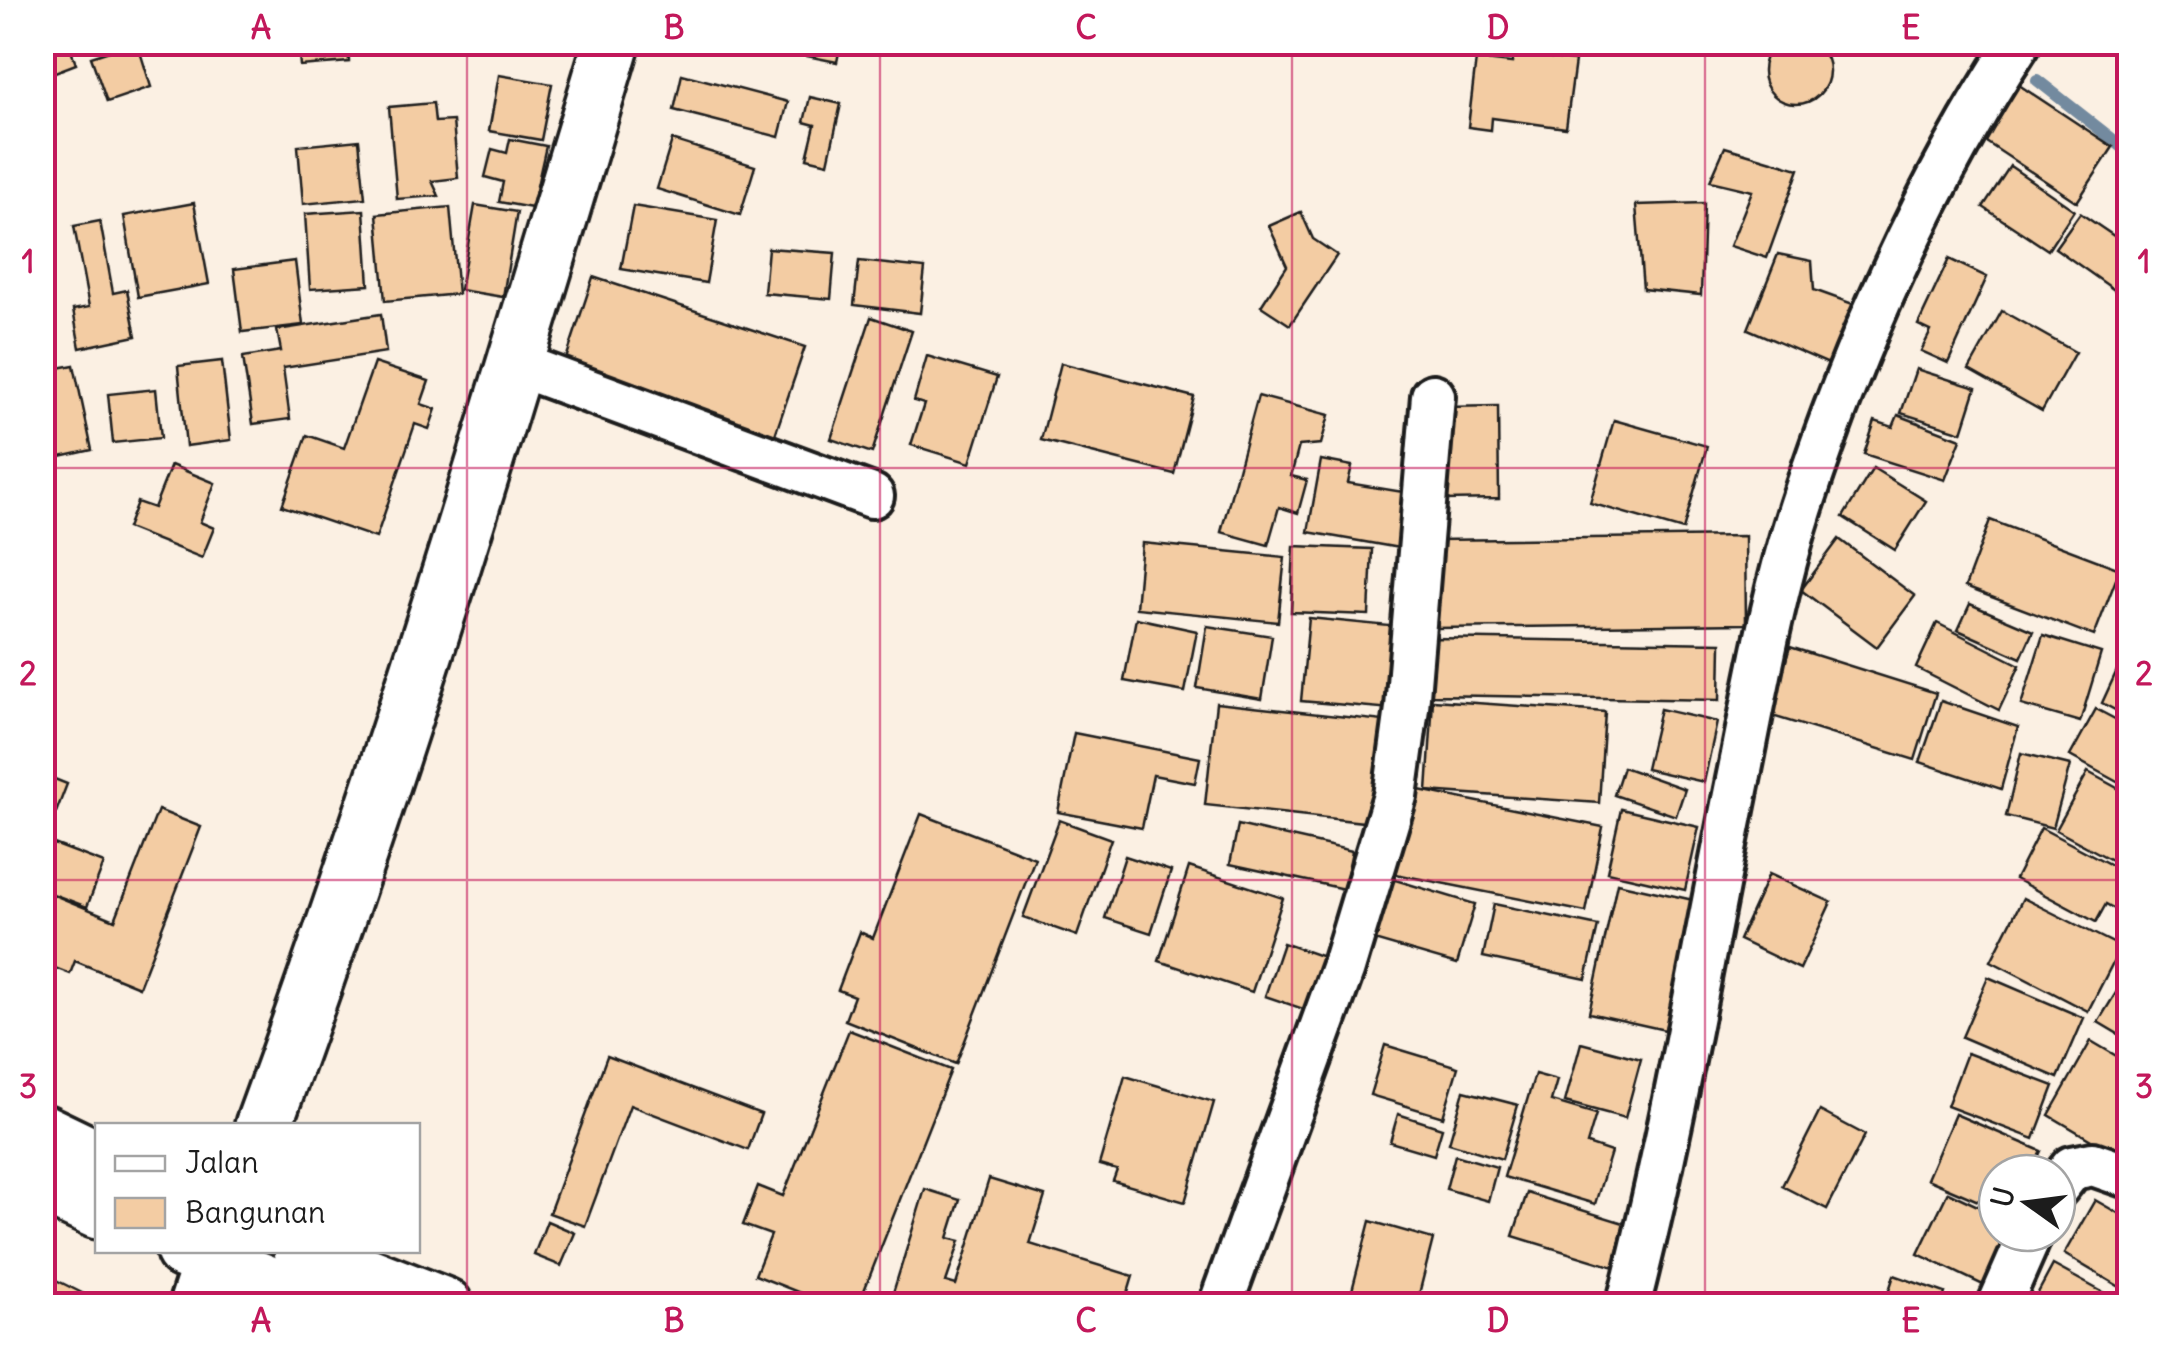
<svg xmlns="http://www.w3.org/2000/svg" width="2172" height="1348" viewBox="0 0 2172 1348" font-family="Delius,sans-serif">
  <style>
    .lines { fill: none; stroke-linecap: round; stroke-linejoin: round }
    .stream { stroke: #738a9f; stroke-width: 12 }
    .building { fill: #f3cca3; stroke: #1c1c1c; stroke-width: 2.5 }
    .minor-casing { stroke: #1c1c1c; stroke-width: 50 }
    .secondary-casing { stroke: #1c1c1c; stroke-width: 62 }
    .trunk-casing { stroke: #1c1c1c; stroke-width: 62 }
    .minor { stroke: #fff; stroke-width: 42 }
    .secondary { stroke: #fff; stroke-width: 55 }
    .trunk { stroke: #fff; stroke-width: 55 }
    .grid { fill: none; stroke: #c2185b; stroke-width: 2.5; stroke-opacity: 0.55 }
    .neatline { fill: none; stroke: #c2185b; stroke-width: 4 }
    .grid-label { font-size: 32px; text-anchor: middle; font-weight: bold; fill: #c2185b }
  </style>
  <rect width="100%" height="100%" fill="#fbf0e3"/>
  <filter id="ink" filterUnits="userSpaceOnUse"><feTurbulence type="fractalNoise" baseFrequency=".01" numOctaves="2"/><feDisplacementMap in="SourceGraphic" scale="20" xChannelSelector="R" yChannelSelector="G"/><feConvolveMatrix kernelMatrix="1 2 1 2 8 2 1 2 1" color-interpolation-filters="sRGB"/></filter>
  <g filter="url(#ink)">
    <g class="lines">
      <!-- stream -->
      <polyline class="stream" points="2037,80 2130,153"/>
    </g>
    <!-- building -->
    <g class="building">
      <circle cx="1796" cy="71" r="33"/>
      <polygon points="42,42 68,42 76,64 42,77"/>
      <polygon points="137,42 151,87 107,102 91,57"/>
      <polygon points="298,42 348,42 349,62 300,66"/>
      <polygon points="805,42 841,42 837,62 802,55"/>
      <polygon points="1513,53 1575,61 1566,128 1492,118 1491,130 1468,127 1476,59 1512,63"/>
      <polygon points="682,74 788,102 779,137 674,110"/>
      <polygon points="499,75 552,84 541,140 489,131"/>
      <polygon points="2019,85 2113,147 2077,202 1983,140"/>
      <polygon points="810,97 841,104 828,163 807,158 815,125 804,122"/>
      <polygon points="433,103 435,122 453,121 458,178 432,181 439,196 397,199 389,107"/>
      <polygon points="510,139 546,146 532,208 499,202 503,182 485,177 492,149 507,153"/>
      <polygon points="359,140 365,198 303,204 298,146"/>
      <polygon points="672,140 755,166 740,215 657,189"/>
      <polygon points="1725,147 1799,169 1767,258 1730,246 1752,191 1710,181"/>
      <polygon points="2010,166 2074,210 2048,250 1983,207"/>
      <polygon points="194,203 209,284 138,297 124,216"/>
      <polygon points="1704,203 1701,295 1643,289 1636,205"/>
      <polygon points="475,205 517,212 503,297 460,290"/>
      <polygon points="633,206 717,220 706,283 621,269"/>
      <polygon points="450,207 458,294 385,301 377,214"/>
      <polygon points="364,210 369,285 310,289 305,214"/>
      <polygon points="1301,212 1313,239 1337,255 1290,325 1261,306 1287,266 1269,226"/>
      <polygon points="2080,213 2130,247 2130,280 2120,294 2055,248"/>
      <polygon points="100,221 113,293 127,290 136,336 80,348 73,310 89,307 74,226"/>
      <polygon points="768,248 835,253 831,299 764,293"/>
      <polygon points="1778,254 1812,261 1814,290 1853,304 1831,365 1748,329"/>
      <polygon points="1949,259 1987,277 1948,363 1921,351 1931,331 1918,325"/>
      <polygon points="295,261 303,325 242,332 234,269"/>
      <polygon points="859,261 925,268 920,313 854,305"/>
      <polygon points="593,277 805,347 775,435 564,365"/>
      <polygon points="2002,311 2075,352 2042,411 1969,370"/>
      <polygon points="381,314 386,352 283,368 290,419 253,424 243,357 281,351 277,330"/>
      <polygon points="871,317 912,331 872,453 831,439"/>
      <polygon points="2130,333 2130,370 2118,365"/>
      <polygon points="927,356 997,377 970,463 911,445 924,404 914,401"/>
      <polygon points="222,361 231,440 186,446 178,366"/>
      <polygon points="374,363 429,381 421,404 436,409 429,429 415,424 376,538 282,506 307,435 344,448"/>
      <polygon points="1061,363 1194,397 1174,474 1041,440"/>
      <polygon points="74,365 92,450 42,461 42,371"/>
      <polygon points="1916,369 1976,388 1962,432 1901,413"/>
      <polygon points="156,389 161,438 113,443 108,394"/>
      <polygon points="1258,396 1329,415 1321,444 1299,446 1291,476 1307,480 1298,513 1279,507 1268,545 1221,532"/>
      <polygon points="1498,406 1499,499 1444,500 1443,407"/>
      <polygon points="1898,415 1961,439 1945,480 1864,454 1875,421 1893,427"/>
      <polygon points="1614,420 1707,446 1683,530 1590,503"/>
      <polygon points="1321,460 1352,466 1348,483 1409,493 1399,548 1308,532"/>
      <polygon points="171,465 215,483 200,522 214,528 202,558 127,528 137,502 154,508"/>
      <polygon points="1873,468 1926,501 1895,550 1843,517"/>
      <polygon points="1990,520 2120,569 2094,636 1965,587"/>
      <polygon points="1745,536 1746,624 1433,628 1433,540"/>
      <polygon points="1839,539 1915,596 1877,647 1801,590"/>
      <polygon points="1142,543 1285,557 1278,622 1136,608"/>
      <polygon points="1294,546 1372,549 1369,615 1291,612"/>
      <polygon points="1970,604 2033,631 2021,658 1958,630"/>
      <polygon points="1136,618 1197,631 1185,692 1124,681"/>
      <polygon points="1309,618 1400,627 1392,709 1301,701"/>
      <polygon points="1937,623 2020,665 1999,710 1916,668"/>
      <polygon points="1207,626 1272,636 1262,699 1197,688"/>
      <polygon points="2043,635 2101,653 2080,722 2021,705"/>
      <polygon points="1431,638 1721,643 1720,700 1431,695"/>
      <polygon points="2130,642 2130,718 2102,703"/>
      <polygon points="1790,647 1936,693 1915,760 1769,715"/>
      <polygon points="1433,700 1605,712 1599,803 1427,791"/>
      <polygon points="1941,701 2018,727 2001,789 1920,762"/>
      <polygon points="1216,703 1384,721 1373,823 1205,805"/>
      <polygon points="1660,709 1717,722 1704,782 1646,769"/>
      <polygon points="2096,709 2130,727 2130,789 2070,756"/>
      <polygon points="1074,733 1200,758 1195,783 1153,775 1142,828 1058,812"/>
      <polygon points="2021,753 2070,765 2053,828 2006,816"/>
      <polygon points="1623,767 1685,789 1676,816 1614,795"/>
      <polygon points="2088,772 2130,795 2130,870 2056,830"/>
      <polygon points="42,774 67,784 42,849"/>
      <polygon points="1414,789 1603,827 1586,912 1396,874"/>
      <polygon points="1621,809 1699,827 1685,890 1607,872"/>
      <polygon points="158,810 201,827 139,987 75,961 70,974 42,963 42,890 115,920"/>
      <polygon points="921,814 1035,858 956,1064 845,1020 854,996 838,990 860,932 873,938"/>
      <polygon points="1059,820 1111,839 1077,936 1023,917"/>
      <polygon points="1238,825 1352,851 1344,889 1230,864"/>
      <polygon points="2041,828 2130,875 2125,915 2106,904 2096,922 2015,879"/>
      <polygon points="46,841 104,863 87,907 42,890"/>
      <polygon points="1125,856 1171,871 1151,933 1105,918"/>
      <polygon points="1189,867 1283,898 1252,992 1159,961"/>
      <polygon points="1769,874 1831,902 1800,969 1739,940"/>
      <polygon points="1392,879 1475,904 1457,964 1374,940"/>
      <polygon points="1617,883 1693,900 1665,1030 1589,1013"/>
      <polygon points="2023,898 2121,947 2088,1011 1991,961"/>
      <polygon points="1494,904 1598,926 1586,979 1483,957"/>
      <polygon points="1283,943 1329,959 1312,1012 1265,996"/>
      <polygon points="2130,970 2130,1041 2098,1022"/>
      <polygon points="1988,977 2084,1018 2058,1078 1962,1037"/>
      <polygon points="849,1030 951,1070 858,1306 833,1306 755,1275 771,1235 743,1225 758,1186 783,1196"/>
      <polygon points="2091,1041 2130,1064 2130,1163 2049,1115"/>
      <polygon points="1581,1043 1641,1059 1625,1118 1565,1102"/>
      <polygon points="1385,1045 1458,1067 1443,1117 1370,1095"/>
      <polygon points="1967,1053 2054,1086 2034,1139 1947,1106"/>
      <polygon points="607,1056 761,1114 748,1150 630,1105 585,1226 549,1213"/>
      <polygon points="1535,1074 1557,1080 1551,1101 1596,1114 1587,1144 1611,1152 1595,1204 1504,1177"/>
      <polygon points="1125,1076 1214,1102 1185,1202 1113,1181 1117,1170 1099,1165"/>
      <polygon points="1464,1091 1518,1105 1502,1159 1449,1143"/>
      <polygon points="1820,1111 1865,1135 1827,1209 1782,1186"/>
      <polygon points="1398,1114 1442,1128 1434,1155 1390,1142"/>
      <polygon points="1955,1114 2041,1151 2031,1173 1997,1173 1997,1209 1927,1179"/>
      <polygon points="1455,1155 1497,1167 1488,1201 1446,1189"/>
      <polygon points="989,1179 1045,1196 1030,1244 1133,1276 1124,1306 889,1306 925,1189 960,1200 948,1238 960,1241 946,1282 956,1285"/>
      <polygon points="1948,1192 1997,1215 1997,1233 2028,1233 2000,1293 1918,1254"/>
      <polygon points="1527,1193 1627,1224 1614,1267 1513,1236"/>
      <polygon points="2095,1200 2130,1220 2130,1281 2125,1290 2064,1254"/>
      <polygon points="547,1221 575,1233 561,1266 534,1255"/>
      <polygon points="1370,1221 1433,1239 1416,1306 1348,1306"/>
      <polygon points="2053,1265 2117,1300 2115,1306 2031,1306"/>
      <polygon points="42,1273 108,1306 42,1306"/>
      <polygon points="1894,1275 1945,1293 1941,1306 1884,1306"/>
    </g>
    <g class="lines">
      <!-- minor casing -->
      <g class="minor-casing">
        <g id="minor">
          <polyline points="516,364 872,496"/>
          <polyline points="2057,1187 2072,1168 2093,1164 2130,1177"/>
          <polyline points="190,1306 205,1260"/>
          <polyline points="1220,1306 1343,968 1395,796 1407,708 1433,396"/>
          <path d="M1628,1306c46,-179 76,-361 113,-541 17,-86 33,-174 60,-258 52,-160 125,-323 218,-465"/>
          <polyline points="1999,1306 2031,1233"/>
        </g>
      </g>
      <!-- secondary casing -->
      <g class="secondary-casing">
        <path id="secondary" d="M263,1126c131,-356 240,-720 349,-1084"/>
      </g>
      <!-- trunk casing -->
      <g class="trunk-casing">
        <g id="trunk">
          <polyline points="42,1132 98,1159"/>
          <polyline points="42,1185 98,1211"/>
          <polyline points="184,1250 323,1306"/>
          <polyline points="302,1250 445,1306"/>
        </g>
      </g>
      <!-- minor -->
      <use href="#minor" class="minor"/>
      <!-- secondary -->
      <use href="#secondary" class="secondary"/>
      <!-- trunk -->
      <use href="#trunk" class="trunk"/>
    </g>
  </g>
  <!-- grid -->
  <path class="grid" d="M467,42v1264M880,42v1264M1292,42v1264M1705,42v1264M42,468h2088M42,880h2088"/>
  <!-- margin -->
  <rect width="2172" height="1348" fill="none" stroke="#fff" stroke-width="110"/>
  <!-- legend -->
  <rect x="95" y="1123" width="325" height="130" fill="#ffffff" stroke="#a4a4a4" stroke-width="2.5"/>
  <rect x="115" y="1156" width="50" height="15" fill="#ffffff" stroke="#a4a4a4" stroke-width="2.5"/>
  <text x="185" y="1173" font-size="30" fill="#1c1c1c">Jalan</text>
  <rect x="115" y="1198" width="50" height="30" fill="#f3cca3" stroke="#a4a4a4" stroke-width="2.5"/>
  <text x="185" y="1223" font-size="30" fill="#1c1c1c">Bangunan</text>
  <!-- north arrow -->
  <g transform="translate(2027 1203) rotate(284)"><circle r="48" fill="#ffffff" stroke="#a4a4a4" stroke-width="2.5"/>
  <path d="M0-8L18 38L0 25L-18 38Z" fill="#1c1c1c"/>
  <text y="-15" font-size="28" font-weight="bold" text-anchor="middle" fill="#1c1c1c">U</text>
  </g>
  <rect x="55" y="55" width="2062" height="1238" class="neatline"/>
  <g class="grid-label">
    <text x="261" y="39">A</text>
    <text x="674" y="39">B</text>
    <text x="1086" y="39">C</text>
    <text x="1498" y="39">D</text>
    <text x="1911" y="39">E</text>
    <text x="28" y="273">1</text>
    <text x="2144" y="273">1</text>
    <text x="28" y="685">2</text>
    <text x="2144" y="685">2</text>
    <text x="28" y="1098">3</text>
    <text x="2144" y="1098">3</text>
    <text x="261" y="1332">A</text>
    <text x="674" y="1332">B</text>
    <text x="1086" y="1332">C</text>
    <text x="1498" y="1332">D</text>
    <text x="1911" y="1332">E</text>
  </g>
</svg>
